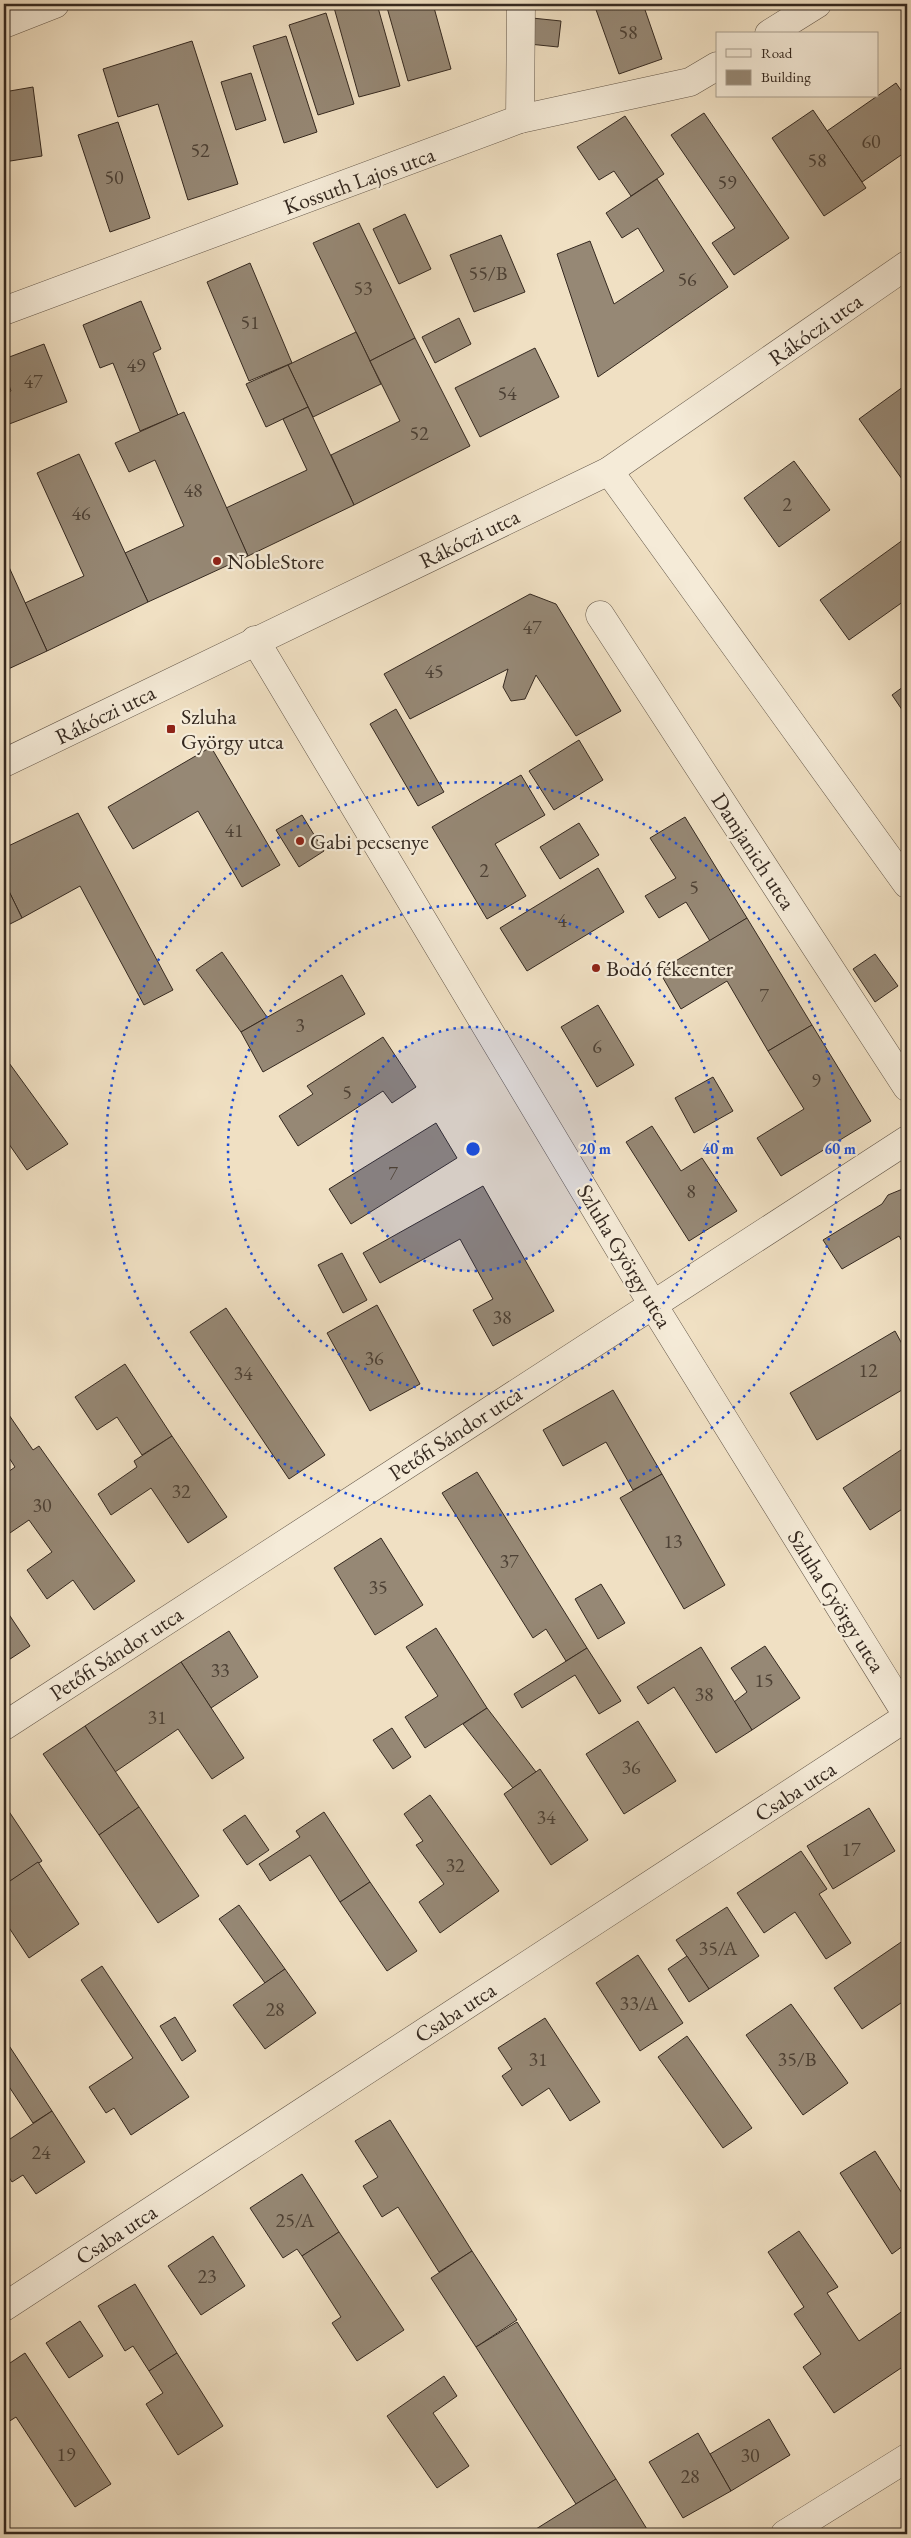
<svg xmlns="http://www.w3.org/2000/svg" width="911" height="2538" viewBox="0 0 911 2538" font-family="'EB Garamond',serif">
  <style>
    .building { fill: #968875; stroke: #352920 }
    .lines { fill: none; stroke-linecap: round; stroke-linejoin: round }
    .minor-casing { stroke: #645749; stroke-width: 29 }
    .minor { stroke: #f5ebd8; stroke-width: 28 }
    .ring { fill: none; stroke: #1d4ed8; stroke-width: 2.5; stroke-dasharray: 2.5 5 }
    .poi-dot { fill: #8f2418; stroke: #f5ebd8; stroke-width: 2 }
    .labels { text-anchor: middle; stroke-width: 4.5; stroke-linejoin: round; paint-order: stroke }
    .number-label { font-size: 20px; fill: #4d4135 }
    .street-label { font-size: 22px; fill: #352920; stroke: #f5ebd8 }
    .poi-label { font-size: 22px; fill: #352920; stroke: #f5ebd8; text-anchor: start }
    .centre { fill: #1d4ed8; stroke: #f5ebd8; stroke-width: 2.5 }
    .ring-label { font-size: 15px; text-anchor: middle; font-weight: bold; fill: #1d4ed8; stroke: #f5ebd8; stroke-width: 4.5; stroke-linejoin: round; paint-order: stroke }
  </style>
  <rect width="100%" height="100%" fill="#f0e0c3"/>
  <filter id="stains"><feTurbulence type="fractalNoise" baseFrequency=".004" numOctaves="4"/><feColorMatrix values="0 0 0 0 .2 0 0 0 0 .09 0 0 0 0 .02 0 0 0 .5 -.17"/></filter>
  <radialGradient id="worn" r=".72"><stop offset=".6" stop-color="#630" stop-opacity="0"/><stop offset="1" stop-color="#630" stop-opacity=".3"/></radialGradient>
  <!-- building -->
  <g class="building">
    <polygon points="333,4 377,4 400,86 359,97"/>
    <polygon points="386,4 433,4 451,69 408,81"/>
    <polygon points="594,4 643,4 662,59 619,74"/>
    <polygon points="326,13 354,104 318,115 289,25"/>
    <polygon points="532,18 561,21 558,47 529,44"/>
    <polygon points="286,36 317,132 284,143 253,46"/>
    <polygon points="192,41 238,184 188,200 158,104 118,117 103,69"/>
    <polygon points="251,73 266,120 236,130 221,82"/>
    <polygon points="896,83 907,99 907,151 862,182 827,131"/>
    <polygon points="33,87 42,156 4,162 4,92"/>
    <polygon points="813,110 866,188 824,216 772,138"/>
    <polygon points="704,113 789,238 734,275 712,243 735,228 671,135"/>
    <polygon points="625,116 664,174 631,196 614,171 599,180 577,147"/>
    <polygon points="118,122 150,218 110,232 78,135"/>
    <polygon points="657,179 728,287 598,377 557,254 590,241 614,304 664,271 638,228 622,238 606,213"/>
    <polygon points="405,214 431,269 399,284 373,229"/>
    <polygon points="359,223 415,338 370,361 313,243"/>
    <polygon points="501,235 525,292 474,312 450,255"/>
    <polygon points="250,263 292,363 249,381 207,282"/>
    <polygon points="141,301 161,349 153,353 178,415 140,431 113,363 100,368 83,325"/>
    <polygon points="459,318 471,344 435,363 422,337"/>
    <polygon points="356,332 381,384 313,417 288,365"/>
    <polygon points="415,338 470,446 354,505 331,455 400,421 370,361"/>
    <polygon points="44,344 67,402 4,426 4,394 11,391 4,371 4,359"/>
    <polygon points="535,348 559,397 480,437 455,388"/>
    <polygon points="288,365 308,407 266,427 246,384"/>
    <polygon points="907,384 907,486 859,419"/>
    <polygon points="308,407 354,505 248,556 226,508 307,470 283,419"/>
    <polygon points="184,412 248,556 148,602 125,553 184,526 155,460 129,472 115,443"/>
    <polygon points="79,454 148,602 47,651 25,603 84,576 37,473"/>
    <polygon points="794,461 830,510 779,547 744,498"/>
    <polygon points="907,537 907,599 849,640 820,600"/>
    <polygon points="4,556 47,651 4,671"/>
    <polygon points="530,594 556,604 621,711 576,736 536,675 525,699 511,701 503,687 508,669 410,719 384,674"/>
    <polygon points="907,684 907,717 892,695"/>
    <polygon points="396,709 444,792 418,806 370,724"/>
    <polygon points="579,740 603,780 554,810 529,771"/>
    <polygon points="211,747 280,865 242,887 198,811 133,849 108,807"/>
    <polygon points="521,775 545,815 495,844 526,896 487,919 432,827"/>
    <polygon points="78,813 173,990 144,1005 80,886 22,918 4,881 4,848"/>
    <polygon points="302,815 324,851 299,867 276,830"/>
    <polygon points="685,817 747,918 710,941 686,902 659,918 645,896 676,878 650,838"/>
    <polygon points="579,823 599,855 560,879 540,847"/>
    <polygon points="598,868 624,912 527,971 500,928"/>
    <polygon points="4,881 22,918 4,927"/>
    <polygon points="747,918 812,1025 768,1051 727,981 681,1009 659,971"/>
    <polygon points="222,952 267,1017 241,1032 196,970"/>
    <polygon points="875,954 898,986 875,1002 853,969"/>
    <polygon points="342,975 365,1014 263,1072 241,1032"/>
    <polygon points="598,1005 634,1065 597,1087 561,1027"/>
    <polygon points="812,1025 871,1121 781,1176 757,1138 804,1109 768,1051"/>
    <polygon points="383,1037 416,1087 392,1103 383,1091 298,1146 279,1116 313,1094 307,1086"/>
    <polygon points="4,1056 68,1144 27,1170 4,1137"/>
    <polygon points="713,1077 733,1111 694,1133 675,1098"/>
    <polygon points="436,1123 457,1158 351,1224 329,1189"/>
    <polygon points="652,1126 681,1171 702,1158 737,1211 689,1241 626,1142"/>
    <polygon points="483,1186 554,1311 493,1346 473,1310 493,1299 460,1239 380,1283 363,1253"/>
    <polygon points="905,1188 907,1189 907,1250 899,1236 842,1269 823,1240 882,1204 888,1195"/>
    <polygon points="342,1253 367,1300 343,1313 318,1265"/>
    <polygon points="377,1305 420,1384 370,1411 327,1333"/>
    <polygon points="226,1308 325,1455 289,1479 190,1332"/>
    <polygon points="895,1331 907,1353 907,1387 817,1440 790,1393"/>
    <polygon points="125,1364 172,1436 142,1455 117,1417 97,1430 75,1397"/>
    <polygon points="613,1390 662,1474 633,1490 606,1442 563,1466 543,1430"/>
    <polygon points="7,1412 33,1450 39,1446 135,1581 94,1610 73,1580 47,1599 27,1570 52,1552 29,1520 4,1537 4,1490 7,1488 4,1482 4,1475 15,1467 4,1450 4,1415"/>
    <polygon points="172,1436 227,1517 188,1543 151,1488 111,1515 98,1494 137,1467 134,1461"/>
    <polygon points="907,1446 907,1506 870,1530 843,1488"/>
    <polygon points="477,1472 587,1648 566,1661 546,1629 533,1638 442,1493"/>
    <polygon points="662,1474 725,1585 684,1609 620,1498"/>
    <polygon points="381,1538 423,1605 375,1635 334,1568"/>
    <polygon points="601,1584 625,1623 598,1639 575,1599"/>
    <polygon points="4,1607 30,1646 4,1663"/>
    <polygon points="436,1628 487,1708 425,1748 405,1717 438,1696 406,1647"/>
    <polygon points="229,1631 258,1677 211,1708 181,1662"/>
    <polygon points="765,1646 800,1698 752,1730 734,1702 747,1692 731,1668"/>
    <polygon points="701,1647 752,1730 716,1753 674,1687 648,1704 637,1687"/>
    <polygon points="587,1648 621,1701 599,1714 575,1675 522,1708 514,1694"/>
    <polygon points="181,1662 244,1758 212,1779 178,1729 115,1772 85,1726"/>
    <polygon points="487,1708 536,1772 513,1788 463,1724"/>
    <polygon points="638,1721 676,1781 624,1814 586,1754"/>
    <polygon points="85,1726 139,1807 99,1835 43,1754"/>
    <polygon points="392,1728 411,1757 393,1769 373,1740"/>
    <polygon points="540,1769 588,1840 551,1865 504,1794"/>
    <polygon points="430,1795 499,1891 440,1933 419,1902 444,1884 416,1845 423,1841 404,1814"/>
    <polygon points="4,1804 42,1861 4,1885"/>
    <polygon points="139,1807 199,1896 158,1923 99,1835"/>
    <polygon points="869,1808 895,1851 833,1889 807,1846"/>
    <polygon points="324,1812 370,1882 340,1902 310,1855 270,1881 259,1864 300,1837 296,1831"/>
    <polygon points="245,1815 269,1850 247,1865 223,1830"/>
    <polygon points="801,1851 827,1889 819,1894 851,1943 826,1959 795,1912 764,1933 737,1893"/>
    <polygon points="38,1862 79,1924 29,1958 4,1920 4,1885"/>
    <polygon points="370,1882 417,1951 387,1971 340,1902"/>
    <polygon points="239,1905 285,1969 265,1983 219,1919"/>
    <polygon points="727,1907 759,1956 709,1989 676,1940"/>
    <polygon points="907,1938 907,1999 862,2029 834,1988"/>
    <polygon points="638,1955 683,2023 640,2051 596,1983"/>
    <polygon points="687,1956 709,1989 689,2002 668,1969"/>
    <polygon points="102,1966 189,2097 131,2135 114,2108 106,2113 89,2087 133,2058 81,1980"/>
    <polygon points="285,1969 316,2013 265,2049 233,2005"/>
    <polygon points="791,2004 848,2083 803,2115 746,2035"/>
    <polygon points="175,2017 196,2051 182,2061 160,2026"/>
    <polygon points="545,2018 600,2102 570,2121 549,2088 522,2106 502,2076 512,2069 498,2048"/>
    <polygon points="687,2036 752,2128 723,2148 658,2057"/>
    <polygon points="4,2038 52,2111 33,2123 4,2079"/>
    <polygon points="52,2111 85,2162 36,2194 23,2175 12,2182 4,2169 4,2143"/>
    <polygon points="390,2120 472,2251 439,2272 398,2207 382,2217 363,2186 378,2177 355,2141"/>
    <polygon points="875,2151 907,2201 907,2243 892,2254 840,2173"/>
    <polygon points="302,2174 339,2232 302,2256 297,2249 283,2258 250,2208"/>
    <polygon points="799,2231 838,2287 827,2293 859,2341 907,2308 907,2364 834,2413 803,2367 821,2354 794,2314 804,2307 768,2252"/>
    <polygon points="339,2232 404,2330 357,2361 332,2323 341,2317 302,2256"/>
    <polygon points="213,2236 245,2286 201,2315 168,2266"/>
    <polygon points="472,2251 517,2320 476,2347 431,2278"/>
    <polygon points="135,2284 177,2353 149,2371 133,2346 125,2351 98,2306"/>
    <polygon points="80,2321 103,2356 69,2378 46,2343"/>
    <polygon points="517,2322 616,2479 576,2504 476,2347"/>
    <polygon points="25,2353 111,2484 75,2507 16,2417 5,2424 4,2422 4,2367"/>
    <polygon points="177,2353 223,2426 178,2455 146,2404 163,2393 149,2371"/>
    <polygon points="444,2376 457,2396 433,2413 469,2466 437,2488 387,2416"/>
    <polygon points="769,2419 790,2455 731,2491 710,2454"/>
    <polygon points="698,2433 731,2491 683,2518 649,2462"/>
    <polygon points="616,2479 650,2534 528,2534"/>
  </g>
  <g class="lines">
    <!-- minor casing -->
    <g class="minor-casing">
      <g id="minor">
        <polyline points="4,24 55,4"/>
        <polyline points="769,34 817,4"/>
        <polyline points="520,119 521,4"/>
        <polyline points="4,311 520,119 690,82 717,66"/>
        <polyline points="609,471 907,884"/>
        <polyline points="600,615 907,1087"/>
        <polyline points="255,640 653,1305 907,1715"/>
        <polyline points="4,763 609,471 907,265"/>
        <polyline points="4,1726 907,1140"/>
        <polyline points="4,2307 907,1717"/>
        <polyline points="785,2534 907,2458"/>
      </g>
    </g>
    <!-- minor -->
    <use href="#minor" class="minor"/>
  </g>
  <!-- distance rings -->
  <circle cx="473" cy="1149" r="122" fill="#1d4ed8" fill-opacity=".12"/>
  <g class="ring">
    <circle cx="473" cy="1149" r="122"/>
    <circle cx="473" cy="1149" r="245"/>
    <circle cx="473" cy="1149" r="367"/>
  </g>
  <!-- markers -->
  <g class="poi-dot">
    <circle cx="217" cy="561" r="5"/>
    <rect x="166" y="724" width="10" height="10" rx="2.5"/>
    <circle cx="300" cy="841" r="5"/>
    <circle cx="596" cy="968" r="5"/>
  </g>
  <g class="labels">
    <!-- number labels -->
    <g class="number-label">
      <text x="628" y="39">58</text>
      <text x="871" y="148">60</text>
      <text x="200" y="157">52</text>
      <text x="817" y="167">58</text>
      <text x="114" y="184">50</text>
      <text x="727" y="189">59</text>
      <text x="488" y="280">55/B</text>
      <text x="687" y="286">56</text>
      <text x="363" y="295">53</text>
      <text x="250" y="329">51</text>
      <text x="136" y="372">49</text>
      <text x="33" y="388">47</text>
      <text x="507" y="400">54</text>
      <text x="419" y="440">52</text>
      <text x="193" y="497">48</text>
      <text x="787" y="511">2</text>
      <text x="81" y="520">46</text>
      <text x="532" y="634">47</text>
      <text x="434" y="678">45</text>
      <text x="234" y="837">41</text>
      <text x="484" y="877">2</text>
      <text x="694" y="894">5</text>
      <text x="562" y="927">4</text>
      <text x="764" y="1002">7</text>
      <text x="300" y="1032">3</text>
      <text x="597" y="1053">6</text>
      <text x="816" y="1087">9</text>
      <text x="347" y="1099">5</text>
      <text x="393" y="1180">7</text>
      <text x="691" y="1198">8</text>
      <text x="502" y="1324">38</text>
      <text x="374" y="1365">36</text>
      <text x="868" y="1377">12</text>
      <text x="243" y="1380">34</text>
      <text x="181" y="1498">32</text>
      <text x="42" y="1512">30</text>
      <text x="673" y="1548">13</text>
      <text x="509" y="1568">37</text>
      <text x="378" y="1594">35</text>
      <text x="220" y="1677">33</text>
      <text x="764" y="1687">15</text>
      <text x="704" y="1701">38</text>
      <text x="157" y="1724">31</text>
      <text x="631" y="1774">36</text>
      <text x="546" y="1824">34</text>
      <text x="851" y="1856">17</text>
      <text x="455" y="1872">32</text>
      <text x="718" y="1955">35/A</text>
      <text x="639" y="2010">33/A</text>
      <text x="275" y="2016">28</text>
      <text x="538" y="2066">31</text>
      <text x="797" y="2066">35/B</text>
      <text x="41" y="2159">24</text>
      <text x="295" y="2227">25/A</text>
      <text x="207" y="2283">23</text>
      <text x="66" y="2461">19</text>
      <text x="750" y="2462">30</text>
      <text x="690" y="2483">28</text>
    </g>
    <!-- street labels -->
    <g class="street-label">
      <text transform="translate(359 180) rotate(-20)" y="8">Kossuth Lajos utca</text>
      <text transform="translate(815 329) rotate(-35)" y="8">Rákóczi utca</text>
      <text transform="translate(469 538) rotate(-26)" y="8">Rákóczi utca</text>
      <text transform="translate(105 714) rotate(-26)" y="8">Rákóczi utca</text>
      <text transform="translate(754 851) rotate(57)" y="8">Damjanich utca</text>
      <text transform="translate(625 1256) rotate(59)" y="8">Szluha György utca</text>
      <text transform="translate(455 1433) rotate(-33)" y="8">Petőfi Sándor utca</text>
      <text transform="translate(837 1601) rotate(58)" y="8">Szluha György utca</text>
      <text transform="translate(116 1653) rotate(-33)" y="8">Petőfi Sándor utca</text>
      <text transform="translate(795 1791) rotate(-33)" y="8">Csaba utca</text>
      <text transform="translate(455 2012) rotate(-33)" y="8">Csaba utca</text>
      <text transform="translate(116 2234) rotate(-33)" y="8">Csaba utca</text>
    </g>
    <!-- poi labels -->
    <g class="poi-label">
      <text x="227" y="569">NobleStore</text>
      <text x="181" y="724">Szluha<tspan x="181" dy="25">György utca</tspan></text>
      <text x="310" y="849">Gabi pecsenye</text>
      <text x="606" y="976">Bodó fékcenter</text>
    </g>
  </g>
  <circle cx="473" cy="1149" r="8" class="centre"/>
  <g class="ring-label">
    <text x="595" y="1154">20 m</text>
    <text x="718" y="1154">40 m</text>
    <text x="840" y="1154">60 m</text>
  </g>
  <!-- margin -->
  <rect width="911" height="2538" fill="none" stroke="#f0e0c3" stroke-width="20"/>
  <rect x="5" y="5" width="901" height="2528" fill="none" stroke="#352920" stroke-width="2.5"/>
  <rect x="10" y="10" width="891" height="2518" fill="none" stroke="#352920"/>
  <!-- legend -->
  <rect x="716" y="32" width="162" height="65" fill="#f5ebd8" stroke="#a89d8e"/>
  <rect x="726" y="49" width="25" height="8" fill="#f5ebd8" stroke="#a89d8e"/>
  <text x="761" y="58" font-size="15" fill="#352920">Road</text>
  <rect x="726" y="70" width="25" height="15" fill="#968875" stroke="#a89d8e"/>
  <text x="761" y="82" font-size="15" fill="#352920">Building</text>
  <rect width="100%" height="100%" filter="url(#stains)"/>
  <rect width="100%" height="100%" fill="url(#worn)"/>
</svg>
